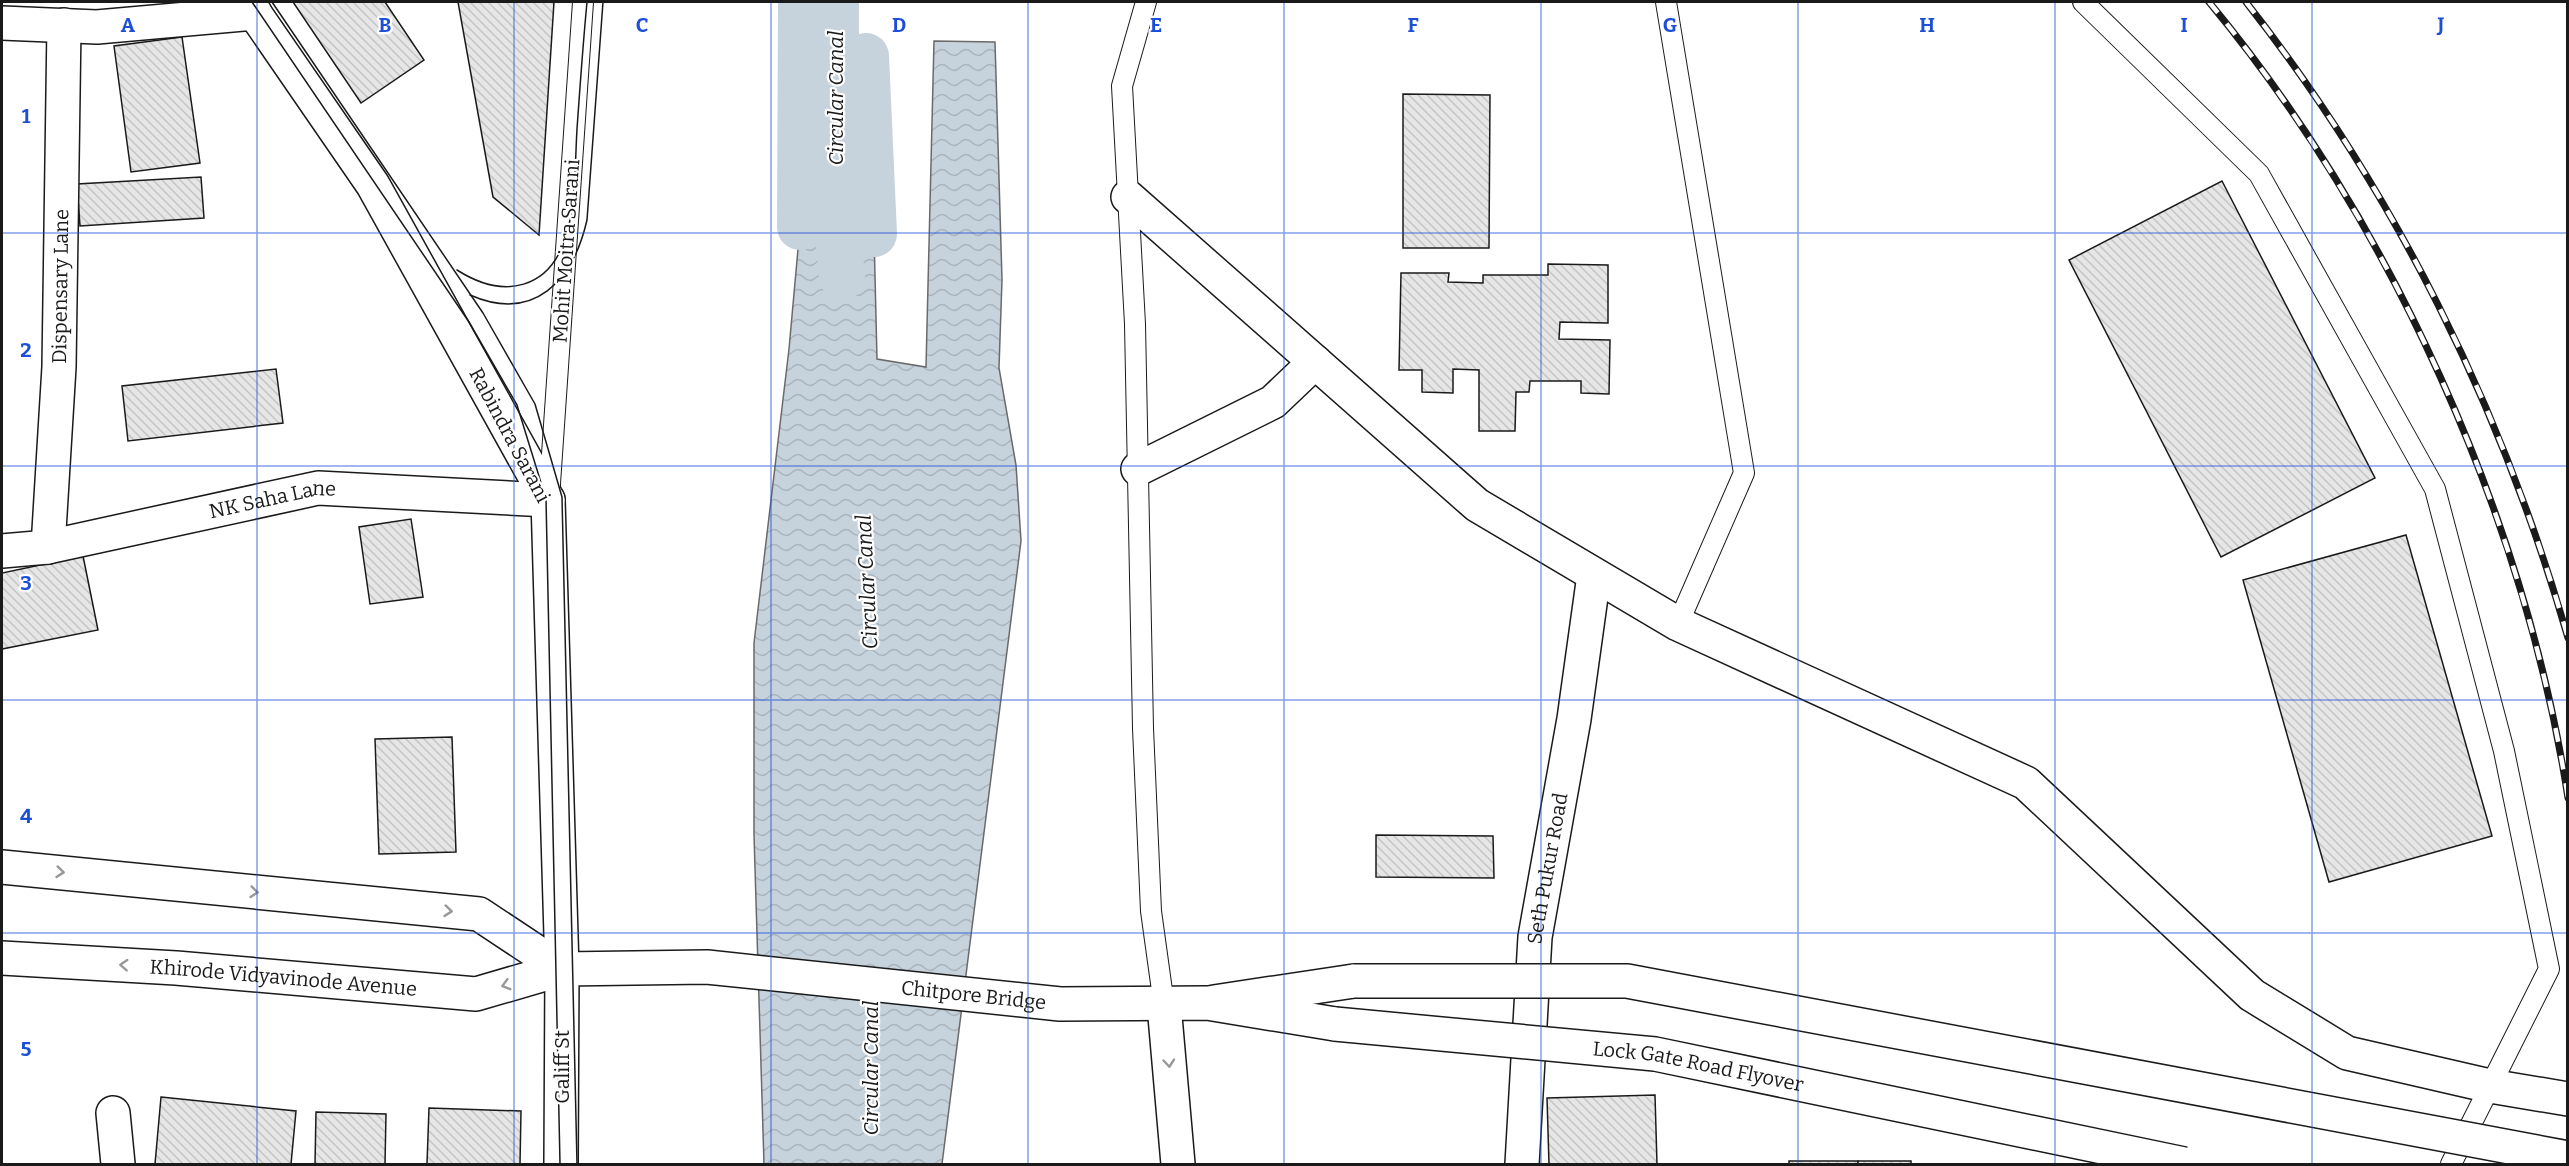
<svg xmlns="http://www.w3.org/2000/svg" width="2569" height="1166" viewBox="0 0 2569 1166" font-family="Bitter,serif">
  <style>
    .water { fill: url(#water-waves); stroke: #6a6a6a; stroke-width: 1.5 }
    .lines { fill: none; stroke-linecap: round; stroke-linejoin: round }
    .canal { stroke: #c6d2dc; stroke-width: 46 }
    .building { fill: url(#building-back-hatch); stroke: #1a1a1a; stroke-width: 1.5 }
    .lane-casing { stroke: #1a1a1a; stroke-width: 22 }
    .street-casing { stroke: #1a1a1a; stroke-width: 36 }
    .secondary-casing { stroke: #1a1a1a; stroke-width: 36 }
    .primary-casing { stroke: #1a1a1a; stroke-width: 36 }
    .lane { stroke: #fff; stroke-width: 20 }
    .street { stroke: #fff; stroke-width: 33 }
    .secondary { stroke: #fff; stroke-width: 33 }
    .primary { stroke: #fff; stroke-width: 33 }
    .tram { stroke: #1a1a1a; stroke-width: 1.5 }
    .rail-casing { stroke: #1a1a1a; stroke-width: 7 }
    .rail { stroke: #fff; stroke-width: 4.5; stroke-dasharray: 14; stroke-linecap: butt }
    .secondary-bridge-casing { stroke: #1a1a1a; stroke-width: 36; stroke-linecap: butt }
    .primary-bridge-casing { stroke: #1a1a1a; stroke-width: 36; stroke-linecap: butt }
    .secondary-bridge { stroke: #fff; stroke-width: 33 }
    .primary-bridge { stroke: #fff; stroke-width: 33 }
    .oneway { stroke: #989898 }
    .grid { fill: none; stroke: #1d4ed8; stroke-width: 1.5; stroke-opacity: 0.55 }
    .labels { text-anchor: middle; stroke-width: 4.5; stroke-linejoin: round; paint-order: stroke }
    .street-label { font-size: 20px; fill: #1a1a1a; stroke: #fff }
    .water-label { font-size: 21px; font-style: italic; fill: #1a1a1a; stroke: #fff }
    .grid-label { font-size: 20px; text-anchor: middle; font-weight: bold; fill: #1d4ed8; stroke: #fff; stroke-width: 4.5; stroke-linejoin: round; paint-order: stroke }
  </style>
  <defs>
    <pattern id="water-waves" width="16" height="10" patternUnits="userSpaceOnUse" patternTransform="scale(1.5)"><rect width="16" height="10" fill="#c6d2dc"/><path d="M0 5q4-4 8 0t8 0" fill="none" stroke="#aab4bc"/></pattern>
    <pattern id="building-back-hatch" width="6" height="6" patternUnits="userSpaceOnUse" patternTransform="scale(1.5)"><rect width="6" height="6" fill="#e6e6e6"/><path d="M-1 5l2 2M0 0l6 6M5-1l2 2" fill="none" stroke="#c5c5c5"/></pattern>
  </defs>
  <rect width="100%" height="100%" fill="#fff"/>
  <!-- water -->
  <polygon class="water" points="934,41 995,42 1002,280 999,368 1016,465 1021,541 942,1164 764,1164 754,835 754,643 789,349 800,227 836,214 874,234 877,359 926,367"/>
  <g class="lines">
    <!-- canal -->
    <g class="canal">
      <polyline points="801,2 800,227 836,214 874,234 866,56"/>
      <polyline points="836,2 836,214 842,277"/>
    </g>
  </g>
  <!-- building -->
  <g class="building">
    <polygon points="293,2 385,2 424,60 361,103"/>
    <polygon points="458,2 554,2 539,235 493,197"/>
    <polygon points="182,37 200,163 131,172 114,46"/>
    <polygon points="1403,94 1490,95 1489,248 1403,248"/>
    <polygon points="201,177 204,218 80,226 77,184"/>
    <polygon points="2222,181 2375,478 2221,557 2069,260"/>
    <polygon points="1548,264 1608,265 1608,323 1560,322 1559,339 1610,340 1609,394 1581,393 1581,381 1530,381 1529,392 1516,392 1515,431 1479,431 1479,370 1453,369 1453,393 1422,392 1422,370 1399,370 1401,273 1449,273 1448,282 1483,283 1483,275 1548,275"/>
    <polygon points="276,369 283,423 128,441 122,386"/>
    <polygon points="411,519 423,597 370,604 359,527"/>
    <polygon points="2406,535 2492,836 2329,882 2243,580"/>
    <polygon points="83,556 98,630 2,649 2,573"/>
    <polygon points="452,737 456,852 379,854 375,739"/>
    <polygon points="1376,835 1493,836 1494,878 1376,877"/>
    <polygon points="1655,1095 1657,1164 1549,1164 1547,1098"/>
    <polygon points="161,1097 296,1111 291,1164 155,1164"/>
    <polygon points="429,1108 521,1111 520,1164 427,1164"/>
    <polygon points="316,1112 386,1114 385,1164 315,1164"/>
    <rect x="1789" y="1161" width="69" height="3"/>
    <rect x="1858" y="1161" width="53" height="3"/>
  </g>
  <g class="lines">
    <!-- lane casing -->
    <g class="lane-casing">
      <g id="lane">
        <polyline points="1146,2 1122,86 1135,324 1143,728 1151,911 1164,1005"/>
        <polyline points="1666,2 1744,473 1678,624"/>
        <polyline points="2083,2 2259,174 2435,489 2504,751 2549,969 2451,1164"/>
        <polyline points="549,498 583,2"/>
      </g>
    </g>
    <!-- street casing -->
    <g class="street-casing">
      <g id="street">
        <polyline points="2,23 97,27 255,13"/>
        <polyline points="1128,197 1477,505 1678,624 2026,783 2252,995 2347,1053 2490,1086 2568,1099"/>
        <polyline points="1138,469 1273,402 1315,362"/>
        <path id="s1" d="M48,547l11,-180 5,-342"/>
        <path id="s2" d="M2,551l46,-4 270,-59 230,12"/>
        <polyline points="113,1113 118,1164"/>
        <path id="s3" d="M1522,1164l13,-227 39,-218 20,-144"/>
      </g>
    </g>
    <!-- secondary casing -->
    <g class="secondary-casing">
      <g id="secondary">
        <polyline points="247,2 373,185 548,500 562,969 561,1164"/>
        <polyline points="1214,1002 1354,981"/>
        <polyline points="1164,1005 1178,1164"/>
      </g>
    </g>
    <!-- primary casing -->
    <g class="primary-casing">
      <g id="primary">
        <path id="s4" d="M2,867l477,47 83,55 145,-2 353,37 147,-1 128,21"/>
        <path id="s5" d="M2,958l174,10 300,26 86,-25"/>
      </g>
    </g>
    <!-- lane -->
    <use href="#lane" class="lane"/>
    <!-- street -->
    <use href="#street" class="street"/>
    <!-- secondary -->
    <use href="#secondary" class="secondary"/>
    <!-- primary -->
    <use href="#primary" class="primary"/>
    <!-- tram -->
    <g class="tram">
      <polyline points="252,2 469,322 517,405 546,499 560,1164"/>
      <polyline points="272,2 483,313 535,404 562,497 577,1164"/>
      <path d="M457,270c47,30 94,20 110,-37 9,-33 8,-71 10,-104 3,-43 6,-85 10,-127"/>
      <path d="M470,295c64,28 103,-14 117,-75l16,-218"/>
    </g>
    <!-- rail casing -->
    <g class="rail-casing">
      <g id="rail">
        <path d="M2209,2c181,218 316,516 359,796"/>
        <path d="M2246,2c148,188 256,406 322,636"/>
      </g>
    </g>
    <!-- rail -->
    <use href="#rail" class="rail"/>
    <!-- secondary-bridge casing -->
    <g class="secondary-bridge-casing">
      <polyline id="secondary-bridge" points="1354,981 1627,981 2568,1158"/>
    </g>
    <!-- primary-bridge casing -->
    <g class="primary-bridge-casing">
      <g id="primary-bridge">
        <path id="s6" d="M1335,1024l320,30 529,110"/>
      </g>
    </g>
    <!-- secondary-bridge -->
    <use href="#secondary-bridge" class="secondary-bridge"/>
    <!-- primary-bridge -->
    <use href="#primary-bridge" class="primary-bridge"/>
  </g>
  <!-- one-way arrows -->
  <defs><path id="oneway-chevron" d="M-2-3.5L2.5 0L-2 3.5" fill="none" stroke-width="1.6" stroke-linecap="round" stroke-linejoin="round" transform="scale(1.5)"/></defs>
  <g class="oneway">
    <use href="#oneway-chevron" transform="translate(60 872) rotate(6)"/>
    <use href="#oneway-chevron" transform="translate(254 892) rotate(6)"/>
    <use href="#oneway-chevron" transform="translate(448 911) rotate(6)"/>
    <use href="#oneway-chevron" transform="translate(124 965) rotate(-177)"/>
    <use href="#oneway-chevron" transform="translate(506 985) rotate(164)"/>
    <use href="#oneway-chevron" transform="translate(1169 1063) rotate(85)"/>
  </g>
  <!-- grid -->
  <path class="grid" d="M257,2v1162M514,2v1162M771,2v1162M1028,2v1162M1284,2v1162M1541,2v1162M1798,2v1162M2055,2v1162M2312,2v1162M2,233h2566M2,466h2566M2,700h2566M2,933h2566"/>
  <g class="labels">
    <!-- street labels -->
    <g class="street-label">
      <text transform="translate(566 251) rotate(-86)" y="7">Mohit Moitra Sarani</text>
      <text dy="7" stroke="none"><textPath href="#s1" startOffset="261">Dispensary Lane</textPath></text>
      <text transform="translate(510 435) rotate(62)" y="7">Rabindra Sarani</text>
      <text dy="7" stroke="none"><textPath href="#s2" startOffset="276">NK Saha Lane</textPath></text>
      <text dy="7" stroke="none"><textPath href="#s3" startOffset="297">Seth Pukur Road</textPath></text>
      <text dy="7" stroke="none"><textPath href="#s5" startOffset="282">Khirode Vidyavinode Avenue</textPath></text>
      <text dy="7" stroke="none"><textPath href="#s4" startOffset="992">Chitpore Bridge</textPath></text>
      <text transform="translate(562 1067) rotate(-90)" y="7">Galiff St</text>
      <text dy="7" stroke="none"><textPath href="#s6" startOffset="366">Lock Gate Road Flyover</textPath></text>
    </g>
    <!-- water labels -->
    <g class="water-label">
      <text transform="translate(836 98) rotate(-90)" y="7">Circular Canal</text>
      <text transform="translate(867 582) rotate(-93)" y="7">Circular Canal</text>
      <text transform="translate(871 1068) rotate(-90)" y="7">Circular Canal</text>
    </g>
  </g>
  <g class="grid-label">
    <text x="128" y="32">A</text>
    <text x="385" y="32">B</text>
    <text x="642" y="32">C</text>
    <text x="899" y="32">D</text>
    <text x="1156" y="32">E</text>
    <text x="1413" y="32">F</text>
    <text x="1670" y="32">G</text>
    <text x="1927" y="32">H</text>
    <text x="2184" y="32">I</text>
    <text x="2441" y="32">J</text>
    <text x="26" y="123">1</text>
    <text x="26" y="357">2</text>
    <text x="26" y="590">3</text>
    <text x="26" y="823">4</text>
    <text x="26" y="1056">5</text>
  </g>
  <!-- border -->
  <rect width="2569" height="1166" fill="none" stroke="#1a1a1a" stroke-width="6"/>
</svg>
